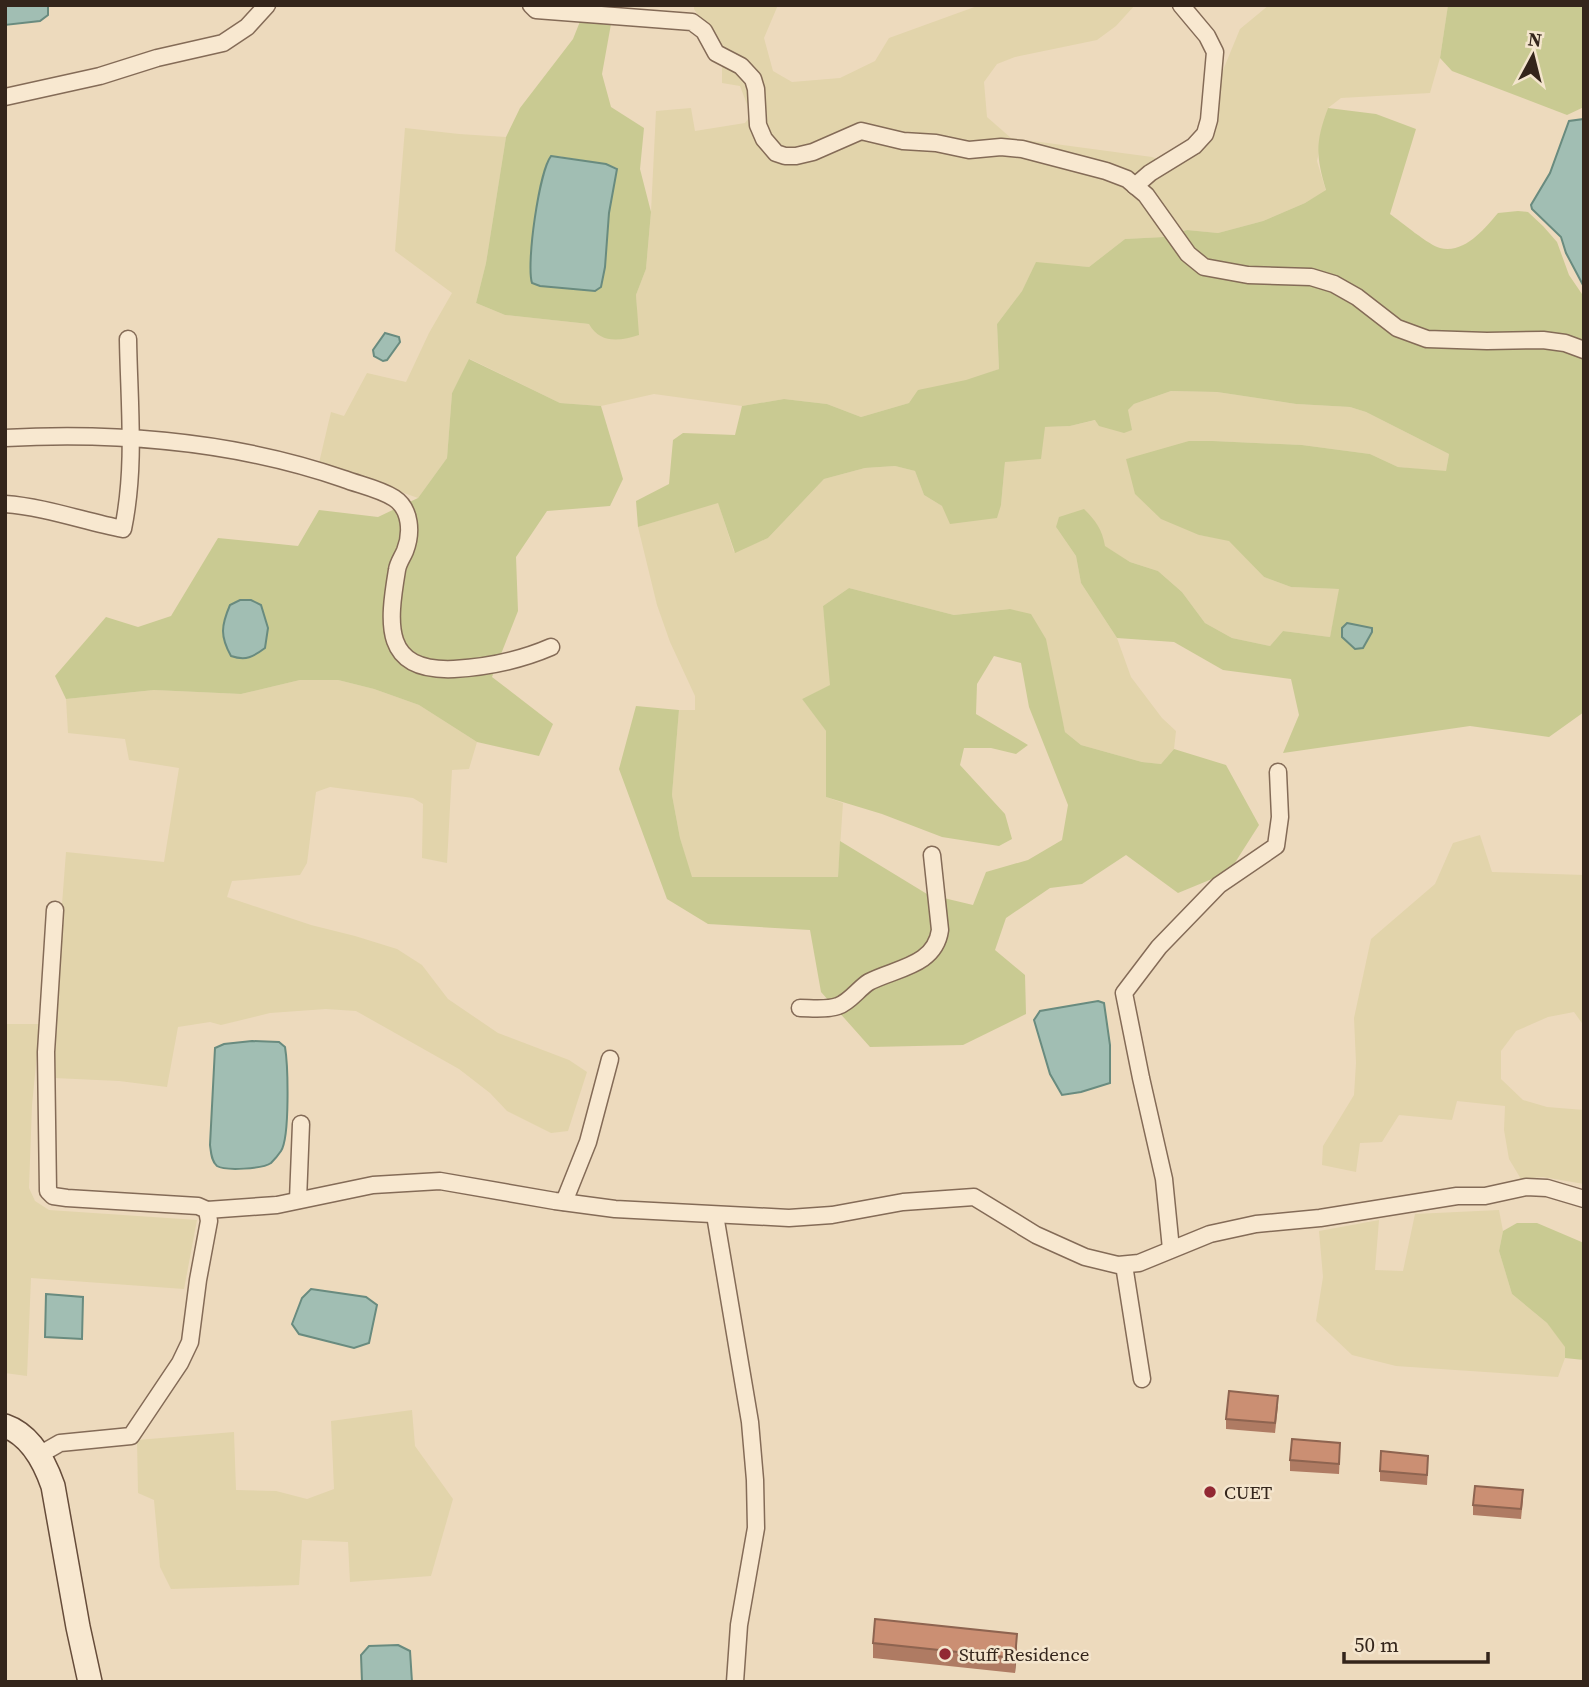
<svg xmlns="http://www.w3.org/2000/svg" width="1589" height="1687" viewBox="0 0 1589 1687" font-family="'Source Serif 4',serif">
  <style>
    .farmland { fill: #e2d4ab }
    .green { fill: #c9ca92; fill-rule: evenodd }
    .water { fill: #a1beb3; stroke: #698b7f; stroke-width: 2 }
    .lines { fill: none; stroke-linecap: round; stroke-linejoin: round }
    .street-casing { stroke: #846b57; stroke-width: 19 }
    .secondary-casing { stroke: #664c3a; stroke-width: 26 }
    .street { stroke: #f8e8d0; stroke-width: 16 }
    .secondary { stroke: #f8e8d0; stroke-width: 23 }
    .wall { fill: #af7b63 }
    .shaded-wall { fill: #8e6450 }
    .building { fill: #cb8f73; stroke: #8e6450; stroke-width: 2 }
    .poi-dot { fill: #922833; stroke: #f4e5cd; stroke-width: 2.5 }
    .labels { text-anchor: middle; stroke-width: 5; stroke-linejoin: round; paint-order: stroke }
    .poi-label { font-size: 19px; fill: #34251b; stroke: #f4e5cd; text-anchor: start }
  </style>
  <rect width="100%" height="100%" fill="#eddabd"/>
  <!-- farmland -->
  <g class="farmland">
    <polygon points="694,5 778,5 764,38 773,71 792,82 840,78 875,61 889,38 980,5 1135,5 1116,26 1097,40 1015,57 997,64 984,82 987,117 1011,138 1152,157 1175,166 1218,106 1221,75 1240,29 1269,5 1448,5 1440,58 1430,93 1341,98 1328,108 1317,161 1326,191 1305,203 1263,221 1218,233 1187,230 1164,237 1125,239 1089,267 1036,263 1022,291 997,324 999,369 909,403 861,417 827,404 784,399 742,406 654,394 601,406 560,403 470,359 452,393 447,458 418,498 319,463 331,412 344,416 367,373 406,382 429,333 452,293 395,251 405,128 459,134 506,137 486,263 476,303 505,315 589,324 637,311 636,295 646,269 651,212 656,111 691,108 695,131 745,123 751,115 740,86 722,83 722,52 694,9"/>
    <polygon points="1171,391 1217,392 1296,404 1350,407 1366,412 1449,454 1446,472 1398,467 1370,454 1302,445 1213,441 1126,459 1199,535 1229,540 1264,577 1291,587 1340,589 1330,637 1283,631 1270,646 1232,638 1205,623 1182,592 1158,571 1130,562 1104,546 1056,527 1076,556 1081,583 1117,638 1131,677 1162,718 1176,731 1174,749 1161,764 1142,762 1081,745 1065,732 1057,698 1010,609 954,615 849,588 823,606 831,685 802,699 826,731 826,797 843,803 838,877 691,877 680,838 672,795 679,710 695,710 695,696 670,642 657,605 638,527 718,502 734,552 768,538 824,479 865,468 895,466 915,471 924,495 942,506 1001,505 1005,462 1045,427 1070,426 1096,420 1128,410 1134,404"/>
    <polygon points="300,680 338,680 374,689 419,705 477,742 469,769 452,770 447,863 422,858 423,804 413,798 330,787 316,792 307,863 300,875 232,881 227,897 311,925 355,936 397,949 422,965 448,999 498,1033 569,1060 587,1072 568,1131 551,1133 507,1111 490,1093 459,1069 356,1011 326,1009 270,1013 221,1025 210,1022 178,1027 167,1087 119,1081 54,1078 54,1009 66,852 164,862 179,768 129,760 125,739 68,733 66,699 154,690 241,694"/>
    <polygon points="1480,835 1492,872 1584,875 1584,1026 1574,1012 1548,1017 1516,1031 1501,1051 1501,1079 1523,1100 1547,1107 1584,1110 1584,1184 1543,1177 1521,1179 1509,1159 1504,1130 1505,1106 1457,1101 1452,1120 1399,1115 1382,1142 1360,1143 1356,1172 1322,1165 1323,1146 1354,1095 1356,1063 1354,1018 1371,939 1435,884 1453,843"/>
    <polygon points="5,1024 40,1024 32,1105 29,1188 35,1201 49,1210 197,1220 184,1289 31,1278 27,1376 5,1373"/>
    <polygon points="1499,1210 1503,1231 1499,1251 1512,1294 1547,1323 1566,1347 1565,1358 1558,1377 1396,1366 1352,1355 1316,1321 1323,1277 1319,1231 1379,1220 1375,1270 1403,1271 1415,1214"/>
    <polygon points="412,1410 415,1446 453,1499 431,1576 350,1582 348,1542 302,1540 299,1585 171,1589 160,1567 154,1500 138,1493 137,1440 234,1432 236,1490 276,1491 307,1499 334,1489 331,1421"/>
  </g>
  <!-- green -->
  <g class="green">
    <path d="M522,5h71l18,19 -9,50 9,33 33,21 -4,41 11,43 -5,57 -10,26 3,40c-19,6 -39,9 -50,-11l-84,-9 -29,-12 10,-40 20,-126 14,-29 53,-69 8,-20 -45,-3zM557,156l49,8 11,4 -22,123 -55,-5 -6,-55 13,-69z"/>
    <polygon points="1448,5 1584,5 1584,107 1567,115 1452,71 1440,58"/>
    <path d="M1328,108l48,6 40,15 -26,85c10,7 40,32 50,34 25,6 44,-19 58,-35l20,-2 10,1 15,14 14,16 12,33 15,22v415l-35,25 -79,-11 -187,27 16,-38 -8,-36 -68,-9 -49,-28 -57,-4 -36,-55 -5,-27 -20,-29 3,-10 25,-8c12,12 18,20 21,37l25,16 28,9 24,21 23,31 27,15 38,8 13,-15 47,6 9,-48 -48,-2 -27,-10 -35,-36 -30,-6 -38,-16 -26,-25 -9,-35 63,-18h24l89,4 68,9 28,13 48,4 3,-17 -83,-42 -16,-5 -54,-3 -79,-12 -46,-1 -37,13 -6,6 4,20 -8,3 -25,-7 -4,-6 -25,6 -25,1 -4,32 -36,3 -4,43 -4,13 -47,6 -8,-18 -18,-11 -9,-24 -20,-5 -30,2 -41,11 -56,59 -33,15 -17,-50 -80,24 -2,-26 33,-17 4,-44 10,-7 52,2 7,-29 42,-7 43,5 34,13 48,-14 9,-13 48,-10 33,-11 -2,-45 25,-33 14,-29 53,5 36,-28 39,-2 23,-7 31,3 45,-12 42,-18 21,-13c-10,-34 -11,-47 2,-82z"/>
    <polygon points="469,359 560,403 601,406 623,479 610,506 547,511 516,557 518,611 492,677 553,724 539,756 477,742 419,705 374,689 338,680 300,680 241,694 154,690 66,699 55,676 106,617 138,627 171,616 218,538 298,546 319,510 378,517 418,498 447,458 452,393"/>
    <polygon points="849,588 954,615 1010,609 1031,614 1046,639 1065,732 1081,745 1142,762 1161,764 1174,749 1226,765 1259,825 1229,872 1178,893 1126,855 1082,884 1050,888 1006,918 995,950 1025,975 1026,1014 963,1045 870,1047 821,992 810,930 708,924 667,899 619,769 636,706 679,710 672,795 680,838 692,877 838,877 840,841 927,894 973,905 986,872 1028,860 1062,840 1068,805 1029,707 1021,663 994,656 977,684 976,714 1028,745 1016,754 991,748 964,748 960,765 1005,814 1012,839 999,846 942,837 882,814 826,797 826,731 802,699 830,685 823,606"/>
    <polygon points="1517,1223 1537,1223 1584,1243 1584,1360 1565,1358 1565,1347 1547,1323 1512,1294 1499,1251 1503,1231"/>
  </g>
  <!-- water -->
  <g class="water">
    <polygon points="5,5 48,5 48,15 40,21 5,25"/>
    <polygon points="1584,119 1584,287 1566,253 1561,237 1532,209 1531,205 1550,173 1569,121"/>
    <path d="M551,156l55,8 11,5 -8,44 -4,54 -4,20 -6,4 -55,-5 -8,-3c-6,-19 7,-111 19,-127z"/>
    <polygon points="385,333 399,337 400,342 387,360 383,361 374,356 373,350"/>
    <path d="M240,600h11l10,5 7,23 -3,20c-12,9 -19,13 -34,8 -11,-20 -10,-30 -1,-51z"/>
    <polygon points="1347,623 1372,628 1372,632 1363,648 1355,649 1342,637 1342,628"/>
    <polygon points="1098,1001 1104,1003 1110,1045 1110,1083 1081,1092 1062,1095 1050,1074 1034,1020 1040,1011"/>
    <path d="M252,1041l27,1 6,5c3,18 5,90 -4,104 -2,3 -7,9 -10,12 -8,6 -46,8 -54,3 -6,-5 -6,-14 -7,-21l5,-97 9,-4z"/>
    <polygon points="311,1289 366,1297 377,1305 369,1343 354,1348 299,1334 292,1324 302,1298"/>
    <polygon points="46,1294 83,1297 82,1339 45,1337"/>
    <polygon points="398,1645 410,1651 412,1682 362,1682 361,1655 369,1646"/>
  </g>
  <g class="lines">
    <!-- street casing -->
    <g class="street-casing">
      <g id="street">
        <polyline points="531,5 536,10 692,22 704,31 716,53 741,66 753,79 756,89 758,125 764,139 776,153 785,156 796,156 813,152 861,131 903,141 936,143 969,150 1001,147 1022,149 1106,171 1127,179 1146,195 1188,254 1204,267 1248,275 1311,277 1334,284 1357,297 1397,328 1427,339 1487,341 1543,340 1565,343 1584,350"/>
        <polyline points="5,97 100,76 157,58 223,43 247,27 267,5"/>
        <polyline points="1135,186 1150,173 1194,146 1205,134 1209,120 1215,52 1207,36 1181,5"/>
        <path d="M5,438c113,-6 232,4 339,41 16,6 36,10 50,19 17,11 18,35 11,53 -3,7 -7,12 -8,19 -9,54 -15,102 57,99 33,-2 67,-9 97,-22"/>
        <path d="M5,504c40,3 78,17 118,25 13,-63 6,-126 5,-190"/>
        <path d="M800,1008c11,0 28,2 38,-2 12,-4 21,-18 31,-24 27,-14 66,-16 71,-52l-8,-75"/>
        <polyline points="298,1200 301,1124"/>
        <polyline points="564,1202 588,1142 610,1059"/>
        <polyline points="207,1210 277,1205 373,1185 440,1181 555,1201 615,1209 789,1218 832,1215 903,1202 974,1197 1036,1235 1085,1257 1118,1265 1139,1263 1210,1234 1256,1224 1320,1218 1457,1196 1485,1196 1526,1187 1547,1188 1584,1199"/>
        <polyline points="715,1215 750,1422 755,1480 756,1528 739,1625 735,1682"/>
        <polyline points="1171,1249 1164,1179 1141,1078 1124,993 1159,947 1219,885 1276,846 1280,817 1278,772"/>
        <polyline points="1124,1265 1142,1379"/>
        <polyline points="39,1455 60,1443 131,1436 180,1363 190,1342 198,1280 209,1221 207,1210 198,1206 67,1198 53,1196 48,1191 46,1052 55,910"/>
      </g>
    </g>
    <!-- secondary casing -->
    <g class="secondary-casing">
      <path id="secondary" d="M5,1426c26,9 40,37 48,60l25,141 12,55"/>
    </g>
    <!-- street -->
    <use href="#street" class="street"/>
    <!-- secondary -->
    <use href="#secondary" class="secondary"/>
  </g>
  <!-- wall -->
  <g class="wall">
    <polygon points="1278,1406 1275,1433 1226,1429 1226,1419"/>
    <polygon points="1340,1453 1339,1474 1290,1471 1290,1460"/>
    <polygon points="1428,1466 1427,1485 1380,1481 1380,1471"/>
    <polygon points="1523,1500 1521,1519 1473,1515 1473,1505"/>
    <polygon points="873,1643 1017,1649 1015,1673 873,1658"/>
  </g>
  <!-- shaded-wall -->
  <polygon class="shaded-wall" points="1017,1634 1017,1649 1015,1673 1015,1658"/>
  <!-- building -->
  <g class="building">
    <polygon points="1229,1391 1278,1396 1275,1423 1226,1419"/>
    <polygon points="1292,1439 1340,1443 1339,1464 1290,1460"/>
    <polygon points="1381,1451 1428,1456 1427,1475 1380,1471"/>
    <polygon points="1475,1486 1523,1490 1521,1509 1473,1505"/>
    <polygon points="875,1619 1017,1634 1015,1658 873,1643"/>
  </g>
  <!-- markers -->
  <g class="poi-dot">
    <circle cx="1210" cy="1492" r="7"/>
    <circle cx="945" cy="1654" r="7"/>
  </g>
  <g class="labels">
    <!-- poi labels -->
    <g class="poi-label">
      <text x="1224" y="1499">CUET</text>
      <text x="959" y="1661">Stuff Residence</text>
    </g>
  </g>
  <!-- border -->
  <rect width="1589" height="1687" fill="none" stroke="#34251b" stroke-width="14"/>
  <!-- north arrow -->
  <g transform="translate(1533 56) rotate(7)" stroke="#f4e5cd" stroke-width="5" paint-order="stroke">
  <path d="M0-5L12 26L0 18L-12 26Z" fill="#34251b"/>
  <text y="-10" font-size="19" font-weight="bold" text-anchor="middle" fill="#34251b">N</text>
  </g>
  <!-- scale -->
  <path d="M1344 1652v10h144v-10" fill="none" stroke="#34251b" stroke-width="3.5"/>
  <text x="1354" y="1652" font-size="21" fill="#34251b" stroke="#f4e5cd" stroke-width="5" paint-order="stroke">50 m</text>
</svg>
